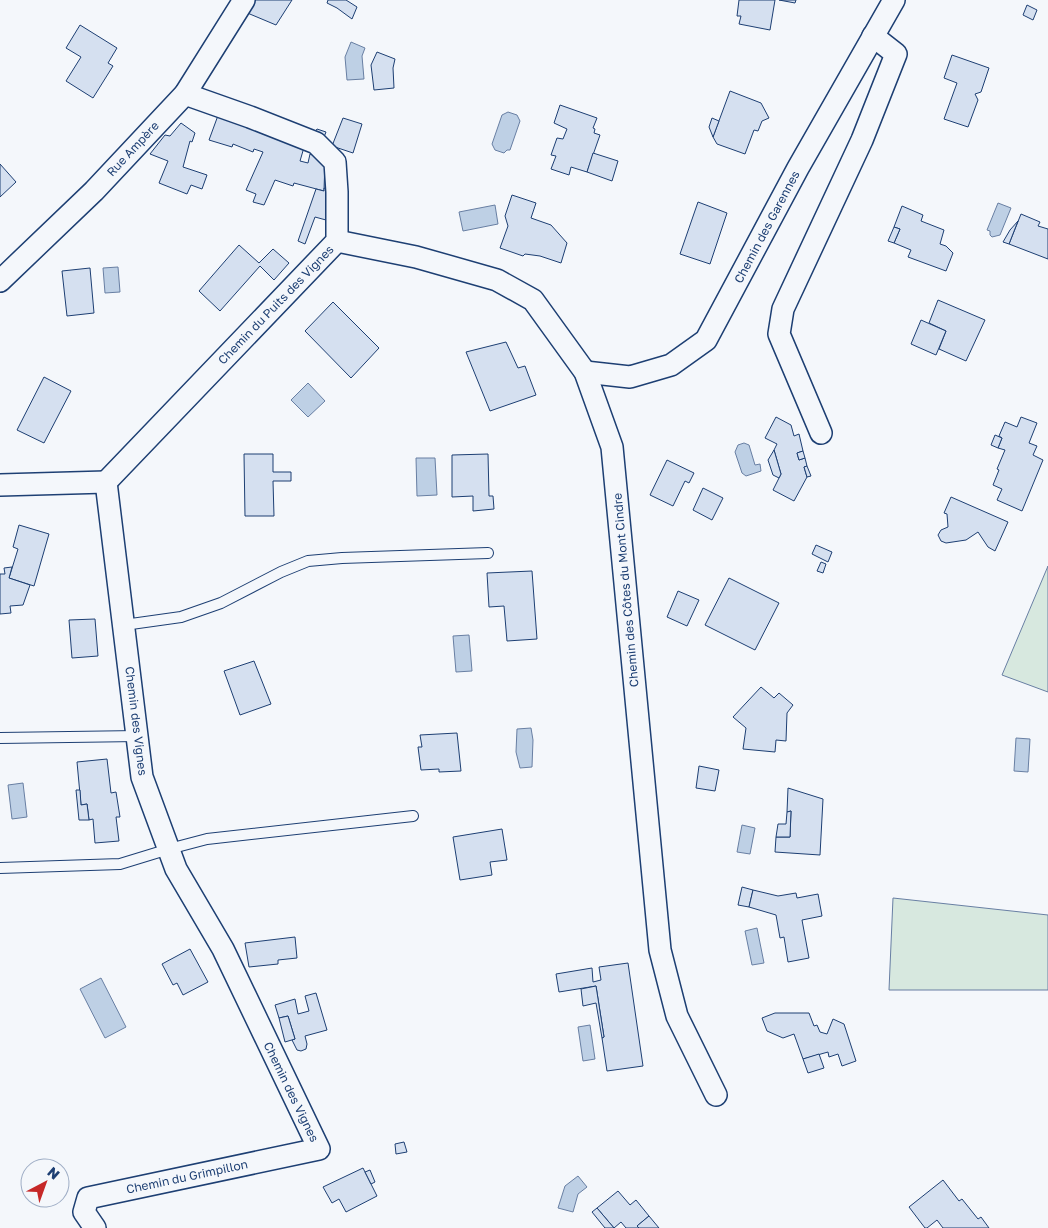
<svg xmlns="http://www.w3.org/2000/svg" width="1048" height="1228" viewBox="0 0 1048 1228" font-family="'Golos Text',sans-serif">
  <style>
    .green { fill: #d7e8df; stroke: #687fa3 }
    .water { fill: #bed0e5; stroke: #687fa3 }
    .building { fill: #d5e0f0; stroke: #1d3f73 }
    .lines { fill: none; stroke-linecap: round; stroke-linejoin: round }
    .service-casing { stroke: #1d3f73; stroke-width: 12 }
    .minor-casing { stroke: #1d3f73; stroke-width: 24 }
    .service { stroke: #f4f7fb; stroke-width: 10 }
    .minor { stroke: #f4f7fb; stroke-width: 21 }
    .labels { text-anchor: middle; stroke-width: 4; stroke-linejoin: round; paint-order: stroke }
    .street-label { font-size: 12px; fill: #1d3f73; stroke: #f4f7fb }
  </style>
  <rect width="100%" height="100%" fill="#f4f7fb"/>
  <!-- green -->
  <g class="green">
    <polygon points="1048,566 1048,692 1002,675"/>
    <polygon points="893,898 1048,915 1048,990 889,990"/>
  </g>
  <!-- water -->
  <g class="water">
    <polygon points="351,42 365,48 362,56 364,79 347,80 345,57"/>
    <polygon points="508,112 517,115 520,121 510,150 507,150 504,153 495,150 492,144 502,115"/>
    <polygon points="998,203 1011,208 1000,235 992,237 990,235 990,231 987,230"/>
    <polygon points="495,205 498,224 463,231 459,212"/>
    <polygon points="118,267 120,292 105,293 103,268"/>
    <polygon points="308,383 325,401 308,417 291,400"/>
    <polygon points="744,443 749,445 755,465 760,464 761,471 746,476 742,473 735,452 738,445"/>
    <polygon points="416,458 435,458 437,495 417,496"/>
    <polygon points="469,635 472,671 456,672 453,636"/>
    <polygon points="531,728 533,740 532,767 520,768 516,752 517,729"/>
    <polygon points="1016,738 1030,739 1028,772 1014,771"/>
    <polygon points="23,783 27,817 12,819 8,785"/>
    <polygon points="742,825 755,828 750,854 737,852"/>
    <polygon points="757,928 764,963 752,965 745,931"/>
    <polygon points="101,978 126,1027 105,1038 80,989"/>
    <polygon points="590,1025 595,1059 583,1061 578,1027"/>
    <polygon points="578,1176 587,1187 578,1194 573,1212 558,1208 565,1186"/>
  </g>
  <!-- building -->
  <g class="building">
    <polygon points="253,0 292,0 276,25 245,12"/>
    <polygon points="328,0 346,0 357,7 352,19 337,8 327,3"/>
    <polygon points="739,0 775,0 770,30 739,24 741,16 737,16"/>
    <polygon points="779,0 796,0 795,3"/>
    <polygon points="1027,5 1037,10 1033,20 1023,15"/>
    <polygon points="80,25 117,48 108,63 113,66 93,98 66,81 81,57 66,48"/>
    <polygon points="377,52 395,59 393,68 394,88 374,90 371,65"/>
    <polygon points="952,55 989,68 981,92 975,94 978,100 968,127 944,119 957,83 944,78"/>
    <polygon points="730,91 761,103 769,118 762,121 758,131 754,130 745,154 717,144 713,137"/>
    <polygon points="560,105 597,118 593,128 595,129 594,133 600,135 587,172 571,167 569,175 551,169 556,156 551,155 557,138 563,139 567,129 554,123"/>
    <polygon points="220,110 305,144 300,161 308,163 310,154 325,160 324,191 294,183 293,186 275,180 264,205 253,202 256,194 246,190 263,152 254,149 253,152 233,144 232,147 209,140"/>
    <polygon points="343,118 362,124 353,153 332,146"/>
    <polygon points="712,118 719,121 713,137 709,127"/>
    <polygon points="181,123 195,133 192,142 190,141 183,167 207,175 202,189 191,185 187,194 159,183 168,161 150,154 165,135 170,136"/>
    <polygon points="317,129 326,132 324,137 314,133"/>
    <polygon points="593,153 618,161 612,181 587,172"/>
    <polygon points="0,164 16,182 0,197"/>
    <polygon points="324,188 332,191 326,220 315,217 305,244 298,241 316,189 324,191"/>
    <polygon points="512,195 536,203 531,218 551,225 567,243 561,263 540,256 525,254 523,256 500,248 508,226 505,216"/>
    <polygon points="698,202 727,213 710,264 680,254"/>
    <polygon points="902,206 923,215 921,221 944,230 940,244 946,246 953,253 946,271 908,257 911,250 894,243 900,229 894,227"/>
    <polygon points="1021,214 1040,222 1038,226 1048,229 1048,259 1009,244"/>
    <polygon points="1018,221 1009,244 1003,242 1010,230"/>
    <polygon points="894,227 900,229 894,243 888,241"/>
    <polygon points="239,245 259,263 273,249 289,263 274,280 260,266 220,311 199,291"/>
    <polygon points="90,268 94,313 67,316 62,271"/>
    <polygon points="938,300 985,320 966,361 939,349 946,331 929,323"/>
    <polygon points="333,302 379,348 351,378 305,331"/>
    <polygon points="921,320 946,331 936,355 911,344"/>
    <polygon points="506,342 518,368 525,366 536,395 490,411 466,352"/>
    <polygon points="44,377 71,391 44,443 17,430"/>
    <polygon points="776,417 791,425 794,436 799,434 803,451 797,453 799,460 805,458 807,466 804,467 807,477 794,501 773,490 781,474 774,450 777,444 765,438"/>
    <polygon points="1021,417 1037,423 1029,443 1037,446 1033,455 1043,460 1022,511 997,500 1002,489 993,485 999,470 997,469 1005,450 998,448 1002,438 999,436 1005,422 1017,427"/>
    <polygon points="995,435 1002,438 998,448 991,445"/>
    <polygon points="774,450 781,474 779,478 773,475 768,460"/>
    <polygon points="803,451 805,458 799,460 797,453"/>
    <polygon points="244,454 273,454 273,472 291,472 291,481 273,481 274,516 245,516"/>
    <polygon points="488,454 489,496 493,496 494,509 473,511 473,496 452,497 452,455"/>
    <polygon points="667,460 694,473 689,483 685,481 673,506 650,495"/>
    <polygon points="807,466 811,476 807,477 804,467"/>
    <polygon points="703,488 723,498 712,520 693,510"/>
    <polygon points="951,497 1008,522 995,551 988,547 978,532 966,540 946,543 941,541 938,535 941,530 948,527 947,514 944,513"/>
    <polygon points="19,525 49,534 34,586 9,578 18,549 13,547"/>
    <polygon points="816,545 832,552 828,562 812,554"/>
    <polygon points="821,562 826,564 823,573 817,571"/>
    <polygon points="12,567 9,578 30,585 23,605 10,606 11,613 0,614 0,574 5,574 4,568"/>
    <polygon points="532,571 537,639 507,641 504,606 489,607 487,573"/>
    <polygon points="729,578 779,603 755,650 705,625"/>
    <polygon points="678,591 699,600 687,626 667,617"/>
    <polygon points="95,619 98,656 72,658 69,620"/>
    <polygon points="254,661 271,704 240,715 224,671"/>
    <polygon points="761,687 774,698 779,693 793,705 787,713 786,741 776,740 775,752 743,749 746,728 733,717"/>
    <polygon points="457,733 461,771 439,772 439,769 421,770 418,747 422,747 420,735"/>
    <polygon points="107,759 111,793 116,792 120,817 116,817 119,841 95,843 93,819 89,820 87,804 81,805 77,762"/>
    <polygon points="699,766 719,770 715,791 696,788"/>
    <polygon points="788,788 823,799 820,855 775,852 776,837 790,837 791,811 787,812"/>
    <polygon points="76,790 80,790 81,805 87,804 89,820 79,820"/>
    <polygon points="791,811 790,837 776,837 778,824 786,824 787,812"/>
    <polygon points="502,829 507,860 490,862 492,875 460,880 453,837"/>
    <polygon points="742,887 753,890 749,907 738,905"/>
    <polygon points="753,890 778,896 796,893 797,898 818,894 822,916 802,920 809,958 788,962 784,937 780,938 776,915 749,907"/>
    <polygon points="295,937 297,958 278,960 278,964 249,967 245,943"/>
    <polygon points="190,949 208,982 183,995 177,983 173,985 162,964"/>
    <polygon points="628,963 643,1066 607,1071 602,1038 604,1037 596,986 559,992 556,974 592,968 593,982 601,980 599,967"/>
    <polygon points="596,986 604,1037 602,1038 596,1003 583,1006 581,989"/>
    <polygon points="316,993 327,1030 305,1036 307,1044 306,1049 301,1051 297,1050 292,1040 295,1039 288,1016 279,1018 275,1005 295,999 298,1014 309,1011 305,996"/>
    <polygon points="775,1013 809,1013 814,1026 817,1025 820,1032 827,1034 833,1019 844,1024 856,1061 842,1066 838,1054 829,1057 828,1052 803,1059 794,1034 783,1038 767,1031 762,1018"/>
    <polygon points="288,1016 295,1039 285,1042 279,1018"/>
    <polygon points="819,1054 824,1068 808,1073 803,1059"/>
    <polygon points="404,1142 407,1152 396,1154 395,1144"/>
    <polygon points="363,1168 377,1196 346,1212 339,1199 332,1203 323,1187"/>
    <polygon points="370,1170 375,1182 371,1184 365,1172"/>
    <polygon points="943,1180 959,1201 962,1199 978,1219 981,1217 989,1228 943,1228 937,1220 927,1228 925,1228 909,1207"/>
    <polygon points="618,1191 630,1205 636,1200 649,1216 637,1226 639,1228 626,1228 621,1222 614,1228 597,1208"/>
    <polygon points="597,1208 614,1228 605,1228 592,1212"/>
    <polygon points="649,1216 659,1228 639,1228 637,1226"/>
  </g>
  <g class="lines">
    <!-- service casing -->
    <g class="service-casing">
      <g id="service">
        <polyline points="124,625 181,617 221,603 281,572 308,561 342,558 488,553"/>
        <polyline points="0,738 138,736"/>
        <polyline points="0,868 120,864 169,849 207,839 413,816"/>
      </g>
    </g>
    <!-- minor casing -->
    <g class="minor-casing">
      <g id="minor">
        <polyline points="337,241 416,257 497,280 533,300 585,372 612,447 660,950 677,1016 716,1095"/>
        <polyline points="0,281 94,191 185,94 244,0"/>
        <polyline points="585,372 630,377 671,365 706,340 798,168 894,0"/>
        <polyline points="821,433 779,334 783,309 862,140 896,54 873,36"/>
        <polyline points="106,482 337,241 337,192 335,162 316,143 250,117 185,94"/>
        <polyline points="0,485 106,482"/>
        <polyline points="95,1228 84,1212 88,1198 319,1149 223,949 176,869 142,777 106,482"/>
      </g>
    </g>
    <!-- service -->
    <use href="#service" class="service"/>
    <!-- minor -->
    <use href="#minor" class="minor"/>
  </g>
  <g class="labels">
    <!-- street labels -->
    <g class="street-label">
      <text transform="translate(133 149) rotate(-47)" y="4">Rue Ampère</text>
      <text transform="translate(767 227) rotate(-62)" y="4">Chemin des Garennes</text>
      <text transform="translate(276 305) rotate(-46)" y="4">Chemin du Puits des Vignes</text>
      <text transform="translate(626 590) rotate(-95)" y="4">Chemin des Côtes du Mont Cindre</text>
      <text transform="translate(136 721) rotate(83)" y="4">Chemin des Vignes</text>
      <text transform="translate(291 1092) rotate(64)" y="4">Chemin des Vignes</text>
      <text transform="translate(187 1177) rotate(-12)" y="4">Chemin du Grimpillon</text>
    </g>
  </g>
  <!-- north arrow -->
  <g transform="translate(45 1183) rotate(41)"><circle r="24" fill="#f4f7fb" stroke="#9eadc5"/>
  <path d="M0-4L9 19L0 12L-9 19Z" fill="#c62828"/>
  <text y="-8" font-size="14" font-weight="bold" text-anchor="middle" fill="#1d3f73">N</text>
  </g>
</svg>
